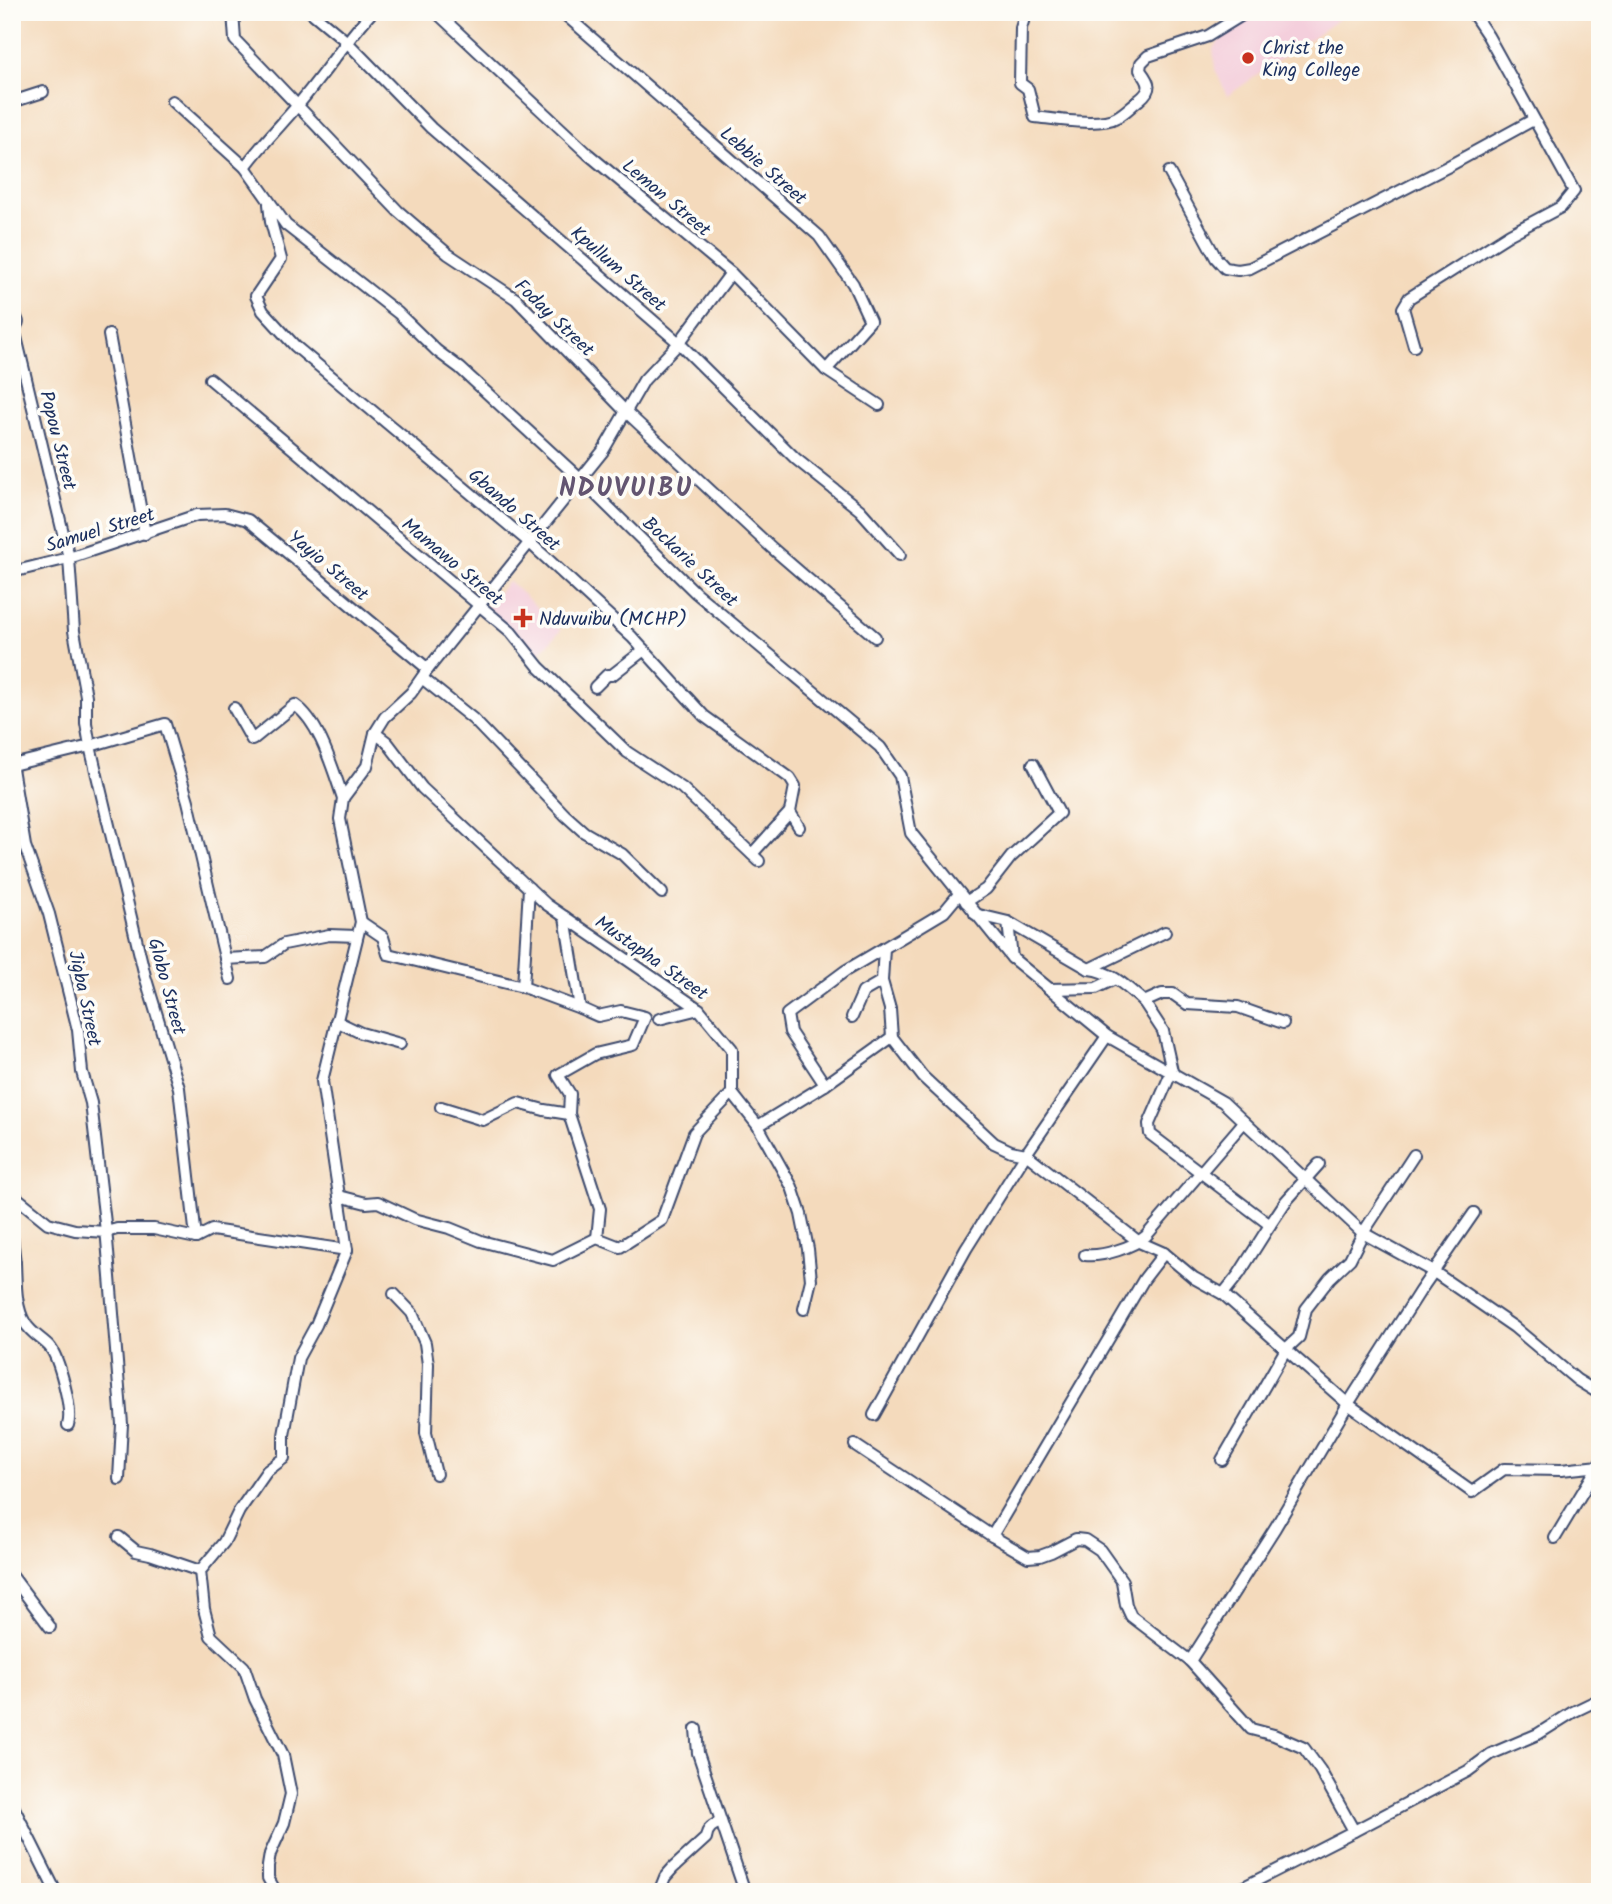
<svg xmlns="http://www.w3.org/2000/svg" width="1612" height="1904" viewBox="0 0 1612 1904" font-family="Kalam,sans-serif">
  <style>
    .built { fill: #f4cfdc }
    .lines { fill: none; stroke-linecap: round; stroke-linejoin: round }
    .street-casing { stroke: #3c496c; stroke-width: 14 }
    .street { stroke: #fff; stroke-width: 10 }
    .poi-dot { fill: #c8321e; stroke: #fdfcf7; stroke-width: 2.5 }
    .labels { text-anchor: middle; stroke-width: 7; stroke-linejoin: round; paint-order: stroke }
    .poi-label { font-size: 19px; fill: #1b2f5e; stroke: #fdfcf7; text-anchor: start }
    .street-label { font-size: 19px; fill: #1b2f5e; stroke: #fdfcf7 }
    .district-label { font-size: 26px; font-weight: bold; letter-spacing: 2px; fill: #635571; stroke: #fdfcf7 }
  </style>
  <rect width="100%" height="100%" fill="#fdfcf7"/>
  <filter id="ink" filterUnits="userSpaceOnUse"><feTurbulence type="fractalNoise" baseFrequency=".0143" numOctaves="2"/><feDisplacementMap in="SourceGraphic" scale="14" xChannelSelector="R" yChannelSelector="G"/><feConvolveMatrix kernelMatrix="1 2 1 2 8 2 1 2 1" color-interpolation-filters="sRGB"/></filter>
  <filter id="wash" filterUnits="userSpaceOnUse"><feTurbulence type="fractalNoise" baseFrequency=".00686" numOctaves="4" result="noise"/><feDisplacementMap in="SourceGraphic" scale="28" xChannelSelector="R" yChannelSelector="G"/><feGaussianBlur stdDeviation="1.57" result="paint"/><feColorMatrix in="noise" values="0 0 0 0 0 0 0 0 0 0 0 0 0 0 0 0 0 1.4 0 .05"/><feComposite in="paint" operator="in"/></filter>
  <g filter="url(#wash)">
    <rect width="100%" height="100%" fill="#f4dabc"/>
    <!-- built -->
    <g class="built">
      <polygon points="1241,12 1349,12 1227,96 1215,69 1213,48 1243,15"/>
      <polygon points="509,581 561,630 538,655 486,606"/>
    </g>
  </g>
  <g filter="url(#ink)">
    <g class="lines">
      <!-- street casing -->
      <g class="street-casing">
        <g id="street">
          <polyline points="233,12 235,40 398,211 448,254 516,299 624,410 772,548 875,637"/>
          <polyline points="311,12 346,41 431,128 679,343 796,459 860,510 900,555"/>
          <polyline points="436,12 588,154 731,273 826,370 879,405"/>
          <polyline points="562,12 819,236 853,284 870,321 826,370"/>
          <path d="M1026,12l-5,16 -1,55 8,6 7,28c20,2 65,10 82,0 8,-4 15,-12 22,-17 14,-11 11,-17 1,-30l1,-7 7,-7 60,-20 39,-24"/>
          <polyline points="172,101 245,167 286,225 398,313 437,351 460,368 580,479 696,593 880,747 900,776 911,833 1012,958 1008,922"/>
          <polyline points="12,102 43,92"/>
          <path d="M245,167c16,-22 35,-41 53,-62 25,-30 47,-63 74,-93"/>
          <polyline points="1169,172 1216,258 1225,268 1238,270 1250,268 1447,167 1533,120"/>
          <polyline points="269,204 271,222 281,259 256,296 263,311 295,346 530,543 632,637 704,716 790,778 795,786 790,812 799,827"/>
          <polyline points="12,307 18,322 13,332"/>
          <polyline points="12,332 16,337 69,558 74,631 86,696 86,723 90,746 145,976 179,1088 196,1238"/>
          <polyline points="109,335 145,534"/>
          <polyline points="1414,346 1403,308 1409,298 1510,234 1561,207 1574,191 1488,36 1472,12"/>
          <polyline points="210,379 511,632 539,667 627,752 682,788 759,861"/>
          <polyline points="12,572 69,558 197,515 225,514 248,520 428,669"/>
          <polyline points="422,678 473,719 565,815 584,832 622,854 662,893"/>
          <polyline points="595,687 607,675 612,675 644,650"/>
          <path d="M234,708l18,32 43,-35c25,17 38,65 48,93"/>
          <polyline points="375,733 387,742 422,788 546,904 699,1009 732,1049 732,1093 758,1126 792,1187 801,1214 808,1249 811,1280 804,1309"/>
          <polyline points="12,765 90,746 165,724 188,801 230,979"/>
          <polyline points="12,768 25,846 49,914 78,1030 82,1072 91,1103 107,1240 122,1424 119,1479"/>
          <polyline points="752,854 790,812"/>
          <polyline points="966,902 986,889 1011,857 1059,813 1033,764"/>
          <path d="M975,914l33,8 81,47c22,2 39,19 55,33l18,-8h11l14,10 51,3 45,16"/>
          <polyline points="565,917 580,1008 598,1016 621,1011 645,1017 633,1045 595,1054 558,1075 570,1094 569,1114 600,1209 597,1238"/>
          <polyline points="361,922 383,937 388,954 523,987 580,1008"/>
          <polyline points="1012,958 1107,1036 1223,1102 1363,1233 1434,1272 1514,1327 1577,1380 1600,1394"/>
          <polyline points="225,959 265,957 284,944 329,935 357,936"/>
          <polyline points="1089,969 1165,932"/>
          <polyline points="523,987 529,888"/>
          <polyline points="1049,989 1096,988 1115,979"/>
          <polyline points="1144,1002 1163,1031 1172,1071 1149,1124 1150,1134 1270,1225 1286,1201 1319,1164"/>
          <polyline points="852,1017 863,992 882,981"/>
          <polyline points="659,1019 699,1009"/>
          <polyline points="336,1021 361,1033 400,1044"/>
          <polyline points="1107,1036 1026,1154 1139,1242 1164,1253"/>
          <polyline points="825,1085 790,1032 787,1014 845,971 884,948"/>
          <polyline points="1600,1086 1600,1091"/>
          <polyline points="441,1107 483,1120 518,1103 544,1110 569,1114"/>
          <polyline points="758,1126 825,1085 892,1037"/>
          <polyline points="12,1194 48,1223 75,1230 106,1232 117,1229 154,1229 196,1238 212,1230 347,1250 322,1081 361,922 340,819 343,798 367,766 375,733 385,717 411,693 428,669 603,451 644,380 679,343 731,273"/>
          <polyline points="339,1196 366,1203 378,1202 414,1219 449,1228 481,1241 553,1260 597,1238 620,1247 662,1220 694,1133 732,1093"/>
          <polyline points="12,1237 15,1263 12,1270"/>
          <path d="M1085,1255c18,2 48,-8 61,-19l98,-114"/>
          <path d="M15,1263c1,20 0,43 10,60 6,10 16,15 24,23 10,11 24,64 19,79"/>
          <polyline points="394,1294 412,1313 425,1343 428,1364 426,1433 436,1474"/>
          <polyline points="1223,1294 1348,1404 1472,1492 1504,1469 1561,1470 1600,1466"/>
          <polyline points="874,1415 966,1249 1026,1154 1011,1151 994,1143 923,1077 892,1037 890,1009 882,981 884,948 944,912 959,894"/>
          <polyline points="855,1445 992,1536 1028,1557 1040,1556 1051,1552 1076,1539 1085,1540 1100,1550 1122,1581 1126,1605 1131,1616 1190,1661 1251,1729 1274,1735 1304,1748 1320,1770 1354,1831"/>
          <polyline points="1222,1460 1286,1349 1299,1337 1306,1309 1330,1278 1350,1259 1363,1233 1414,1155"/>
          <polyline points="992,1536 1144,1279 1164,1253 1194,1278 1223,1294 1239,1274 1270,1225"/>
          <polyline points="119,1537 136,1551 150,1554 200,1571"/>
          <polyline points="1555,1538 1600,1463"/>
          <polyline points="12,1576 50,1627"/>
          <polyline points="1190,1661 1275,1528 1348,1404 1420,1291 1474,1213"/>
          <polyline points="696,1729 698,1753 745,1892"/>
          <polyline points="12,1804 56,1892"/>
          <polyline points="276,1892 268,1878 268,1866 270,1854 284,1823 291,1794 283,1755 255,1699 244,1667 211,1636 204,1609 200,1571 224,1542 239,1511 267,1471 284,1458 284,1435 298,1358 316,1325 347,1250"/>
          <path d="M659,1892l6,-15 8,-9 33,-30c1,-10 7,-13 15,-16"/>
          <polyline points="1234,1892 1354,1831 1468,1771 1491,1754 1538,1734 1573,1712 1600,1699"/>
        </g>
      </g>
      <!-- street -->
      <use href="#street" class="street"/>
    </g>
  </g>
  <!-- markers -->
  <g class="poi-dot">
    <circle cx="1248" cy="58" r="7"/>
    <path d="M519.5 607.5h7v7h7v7h-7v7h-7v-7h-7v-7h7z"/>
  </g>
  <g class="labels">
    <!-- poi labels -->
    <g class="poi-label">
      <text x="1262" y="54">Christ the<tspan x="1262" dy="22">King College</tspan></text>
      <text x="539" y="625">Nduvuibu (MCHP)</text>
    </g>
    <!-- street labels -->
    <g class="street-label">
      <text transform="translate(764 165) rotate(41)" y="7">Lebbie Street</text>
      <text transform="translate(667 197) rotate(40)" y="7">Lemon Street</text>
      <text transform="translate(619 268) rotate(41)" y="7">Kpullum Street</text>
      <text transform="translate(555 317) rotate(44)" y="7">Foday Street</text>
      <text transform="translate(59 440) rotate(76)" y="7">Popou Street</text>
      <text transform="translate(515 509) rotate(41)" y="7">Gbando Street</text>
      <text transform="translate(100 529) rotate(-17)" y="7">Samuel Street</text>
      <text transform="translate(453 561) rotate(40)" y="7">Mamawo Street</text>
      <text transform="translate(691 561) rotate(43)" y="7">Bockarie Street</text>
      <text transform="translate(329 565) rotate(40)" y="7">Yayio Street</text>
      <text transform="translate(652 957) rotate(35)" y="7">Mustapha Street</text>
      <text transform="translate(168 986) rotate(75)" y="7">Globo Street</text>
      <text transform="translate(86 998) rotate(78)" y="7">Jigba Street</text>
    </g>
    <!-- district labels -->
    <g class="district-label">
      <text x="626" y="496">NDUVUIBU</text>
    </g>
  </g>
  <!-- margin -->
  <rect width="1612" height="1904" fill="none" stroke="#fdfcf7" stroke-width="42"/>
</svg>
